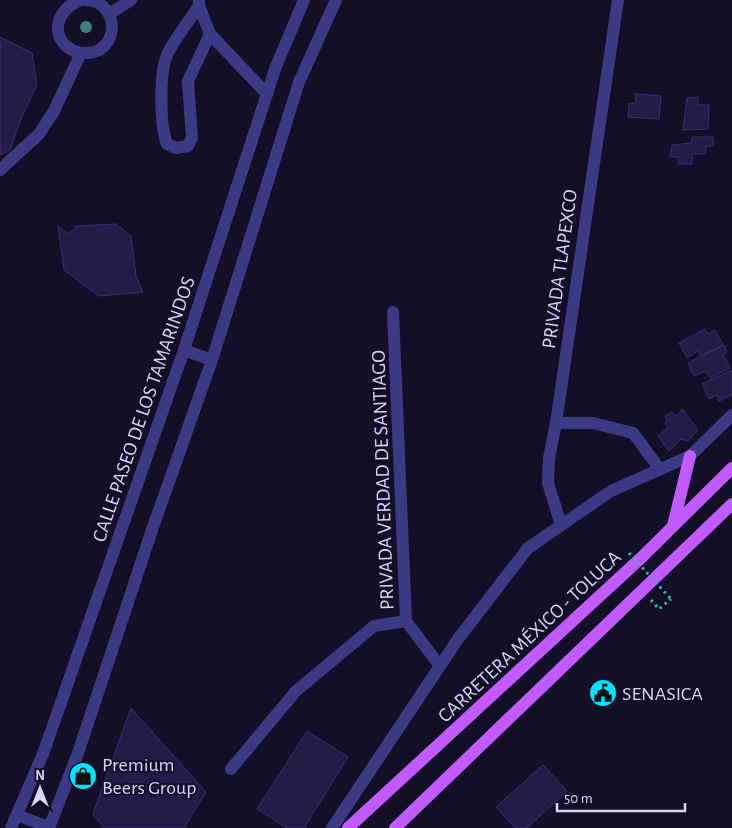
<svg xmlns="http://www.w3.org/2000/svg" width="732" height="828" viewBox="0 0 732 828" font-family="'Alegreya Sans',sans-serif">
  <style>
    .building { fill: #241b47; stroke: #3b2d73 }
    .lines { fill: none; stroke-linecap: round; stroke-linejoin: round }
    .path { stroke: #2fb8b0; stroke-width: 3; stroke-dasharray: 2.5 4; stroke-linecap: butt }
    .minor { stroke: #3d3a85; stroke-width: 12 }
    .major { stroke: #c25bff; stroke-width: 12 }
    .path-bridge { stroke: #2fb8b0; stroke-width: 3; stroke-dasharray: 2.5 4; stroke-linecap: butt }
    .tree { fill: #3d827b }
    .labels { text-anchor: middle; stroke-width: 4; stroke-linejoin: round; paint-order: stroke }
    .street-label { font-size: 20px; fill: #d9d4ff; stroke: #130f26 }
    .poi-label { font-size: 20px; fill: #d9d4ff; stroke: #130f26; text-anchor: start }
  </style>
  <rect width="100%" height="100%" fill="#130f26"/>
  <!-- building -->
  <g class="building">
    <polygon points="0,37 32,53 37,85 20,121 10,150 0,155"/>
    <polygon points="636,94 661,96 659,119 628,117 629,103 635,104"/>
    <polygon points="698,97 698,105 709,105 708,129 683,130 687,98"/>
    <polygon points="692,137 713,137 714,146 706,146 705,154 692,154 692,164 678,164 678,157 670,157 672,145 691,143"/>
    <polygon points="116,224 131,236 136,276 143,292 99,296 64,270 58,226 68,234 77,226"/>
    <polygon points="705,329 708,334 715,330 723,345 701,356 698,351 687,358 679,343"/>
    <polygon points="724,345 727,352 723,354 730,368 710,378 706,371 694,376 688,363"/>
    <polygon points="732,370 732,395 719,401 717,395 709,399 702,384"/>
    <polygon points="682,409 698,430 688,441 681,439 669,451 658,436 668,427 665,423 667,420 665,416 672,412 677,416"/>
    <polygon points="131,708 206,792 184,828 104,828 93,814"/>
    <polygon points="307,731 348,757 304,828 287,828 257,809"/>
    <polygon points="543,765 567,791 527,828 515,828 496,807"/>
  </g>
  <g class="lines">
    <!-- path -->
    <polyline class="path" points="651,600 659,609 671,599"/>
    <!-- minor -->
    <g class="minor">
      <path d="M81,0c-20,7 -32,29 -15,46 5,4 11,7 18,7 36,2 38,-52 1,-53"/>
      <polyline points="618,0 556,423 593,423 633,433 659,468"/>
      <polyline points="199,1 199,6 210,34 267,94"/>
      <path d="M199,6c-9,14 -26,35 -32,49 -8,18 -7,72 0,89l9,4 12,-2 4,-8 -4,-57 22,-47"/>
      <polyline points="109,14 131,0"/>
      <polyline points="0,170 39,134 54,111 81,53"/>
      <polyline points="393,312 406,621 440,666"/>
      <polyline points="184,350 212,360"/>
      <polyline points="556,423 549,458 548,483 561,525"/>
      <polyline points="231,769 296,691 374,626 406,621"/>
      <polyline points="17,815 49,827"/>
      <polyline points="11,828 43,754 184,350 275,69 304,0"/>
      <polyline points="49,828 77,756 152,530 212,360 299,82 336,0"/>
      <polyline points="332,828 458,639 528,548 611,491 690,456 732,415"/>
    </g>
    <!-- major -->
    <g class="major">
      <polyline points="673,526 690,456"/>
      <polyline points="348,828 642,557 732,468"/>
      <polyline points="395,828 732,504"/>
    </g>
    <!-- path-bridge -->
    <polyline class="path-bridge" points="629,553 671,599"/>
  </g>
  <!-- trees -->
  <circle class="tree" cx="86" cy="27" r="6"/>
  <!-- icons -->
  <defs>
    <g id="civic-disc" transform="scale(1.4375)"><circle r="9.5" fill="#00e5ff" stroke="#130f26"/><path d="M-.6-6.5H3V-4.5H.6V-3L4-1V1h2V6H-6V1h2V-1L-.6-3ZM-1.2 2.5V6h2.4V2.5Z" fill="#111"/></g>
    <g id="shop-disc" transform="scale(1.4375)"><circle r="9.5" fill="#00e5ff" stroke="#130f26"/><path d="M-5-2.5h2.3a2.7 3.5 0 0 1 5.4 0H5L5.5 6h-11ZM-1.5-2.5h3a1.5 2.3 0 0 0-3 0Z" fill="#111"/></g>
  </defs>
  <g fill-rule="evenodd">
    <use href="#civic-disc" x="603" y="693"/>
    <use href="#shop-disc" x="83" y="776"/>
  </g>
  <g class="labels">
    <!-- street labels -->
    <g class="street-label">
      <text transform="translate(559 269) rotate(-82)" y="7">PRIVADA TLAPEXCO</text>
      <text transform="translate(143 409) rotate(-71)" y="7">CALLE PASEO DE LOS TAMARINDOS</text>
      <text transform="translate(382 480) rotate(-92)" y="7">PRIVADA VERDAD DE SANTIAGO</text>
      <text transform="translate(529 636) rotate(-43)" y="7">CARRETERA MÉXICO - TOLUCA</text>
    </g>
    <!-- poi labels -->
    <g class="poi-label">
      <text x="622" y="700">SENASICA</text>
      <text x="102" y="771">Premium<tspan x="102" dy="23">Beers Group</tspan></text>
    </g>
  </g>
  <!-- north arrow -->
  <g transform="translate(40 788)" stroke="#130f26" stroke-width="4" paint-order="stroke">
  <path d="M0-4L9 19L0 12L-9 19Z" fill="#d9d4ff"/>
  <text y="-8" font-size="14" font-weight="bold" text-anchor="middle" fill="#d9d4ff">N</text>
  </g>
  <!-- scale -->
  <path d="M557 803v8h128v-8" fill="none" stroke="#d9d4ff" stroke-width="2.5"/>
  <text x="564" y="803" font-size="15" fill="#d9d4ff" stroke="#130f26" stroke-width="4" paint-order="stroke">50 m</text>
</svg>
